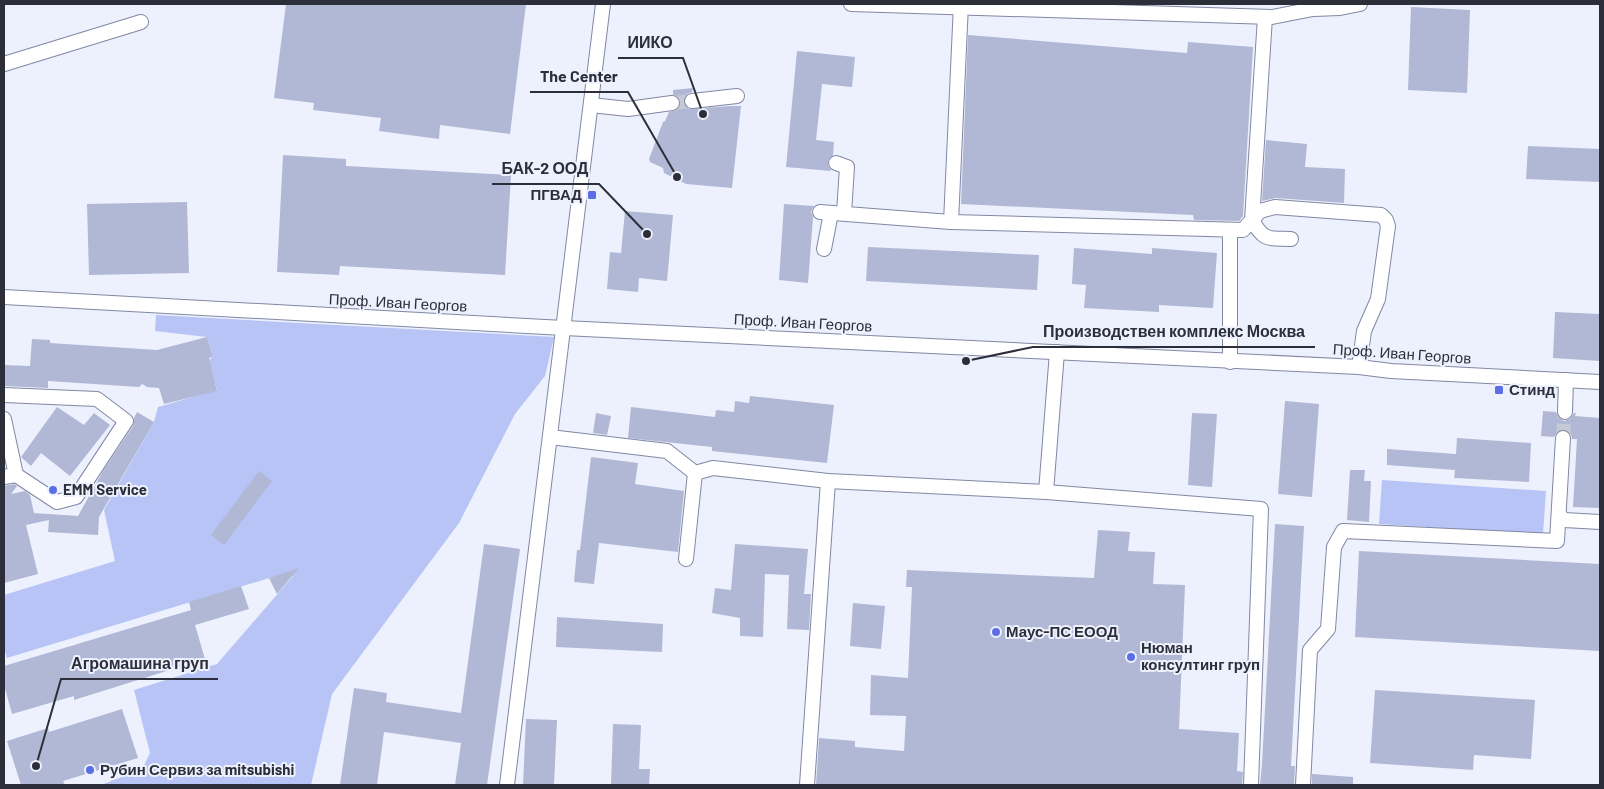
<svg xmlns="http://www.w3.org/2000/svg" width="1604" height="789" viewBox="0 0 1604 789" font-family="Barlow,sans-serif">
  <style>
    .green { fill: #b7c4f5 }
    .building { fill: #b0b8d5 }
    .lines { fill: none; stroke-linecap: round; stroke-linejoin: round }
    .minor-tunnel { stroke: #c6cad6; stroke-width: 14; stroke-dasharray: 14 7; stroke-linecap: butt }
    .minor-casing { stroke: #8088a3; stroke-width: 16 }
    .minor { stroke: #fff; stroke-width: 14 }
    .poi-dot { fill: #5b6ee5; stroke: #edf1fd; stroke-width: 2 }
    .labels { text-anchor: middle; stroke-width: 4; stroke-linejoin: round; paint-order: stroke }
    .poi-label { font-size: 15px; font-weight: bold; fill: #2c2f3a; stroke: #edf1fd; text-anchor: start }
    .street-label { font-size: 15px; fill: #2c2f3a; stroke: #edf1fd }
    .leader { fill: none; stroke: #2c2f3a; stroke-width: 2 }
    .callout-dot { fill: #2c2f3a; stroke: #edf1fd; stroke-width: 2 }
    .callout-label { font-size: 16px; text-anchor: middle; font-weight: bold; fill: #2c2f3a; stroke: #edf1fd; stroke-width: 4; stroke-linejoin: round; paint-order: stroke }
  </style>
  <rect width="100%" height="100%" fill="#edf1fd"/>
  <!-- green -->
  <g class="green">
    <polygon points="156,315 554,337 545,376 515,414 459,523 332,694 311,785 101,785 142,769 150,753 134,690 217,664 293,576 289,572 7,658 4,648 4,595 115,561 104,510 154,422 158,407 217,390 209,360 213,357 207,337 155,331"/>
    <polygon points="1382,480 1546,491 1543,534 1379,524"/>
  </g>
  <!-- building -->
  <g class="building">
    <polygon points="286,4 526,4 510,134 440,125 439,139 379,131 381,118 313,110 314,103 274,98"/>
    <polygon points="1411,7 1470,10 1467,93 1408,90"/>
    <polygon points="968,35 1187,53 1188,42 1253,47 1243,216 1239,221 1194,220 1193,215 961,204"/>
    <polygon points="797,51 855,57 852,87 822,84 816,140 834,142 833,155 828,160 828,165 831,171 786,167"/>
    <polygon points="693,88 692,92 687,94 684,98 685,106 689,109 730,106 741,106 732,188 686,184 664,173 663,168 650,162 649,159 663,122 665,121 669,112 677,110 680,106 679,98 673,95 673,90"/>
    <polygon points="1266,140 1307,144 1305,167 1345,169 1344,203 1276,198 1262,201"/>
    <polygon points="1528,146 1600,149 1600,182 1526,179"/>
    <polygon points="283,155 346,159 346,166 511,175 505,275 340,266 339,275 277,272"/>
    <polygon points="187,202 189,273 89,275 87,204"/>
    <polygon points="784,204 814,206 811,212 813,217 808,283 779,280"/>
    <polygon points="625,211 673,215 667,281 639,278 638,292 607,289 610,252 621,253"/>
    <polygon points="868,247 1039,255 1037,290 866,281"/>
    <polygon points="1074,248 1152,254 1152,248 1217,253 1213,308 1159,305 1159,312 1084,308 1086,285 1072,284"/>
    <polygon points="1555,312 1600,314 1600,361 1553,358"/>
    <polygon points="207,337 213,357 209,358 217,391 164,404 159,388 147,387 142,384 139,387 48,381 48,388 4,386 4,365 30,366 32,339 50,340 50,343 157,350"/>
    <polygon points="750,396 834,405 827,463 712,451 712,447 628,438 631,407 715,417 716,410 734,412 735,401 749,403"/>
    <polygon points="1285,401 1319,404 1312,497 1278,494"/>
    <polygon points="57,407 84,425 94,413 110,425 70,476 41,453 31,466 21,457"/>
    <polygon points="1543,411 1556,412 1558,417 1564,421 1570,419 1574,413 1576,413 1575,416 1600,418 1600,508 1573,507 1577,439 1572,439 1571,434 1564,429 1559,430 1554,437 1541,436"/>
    <polygon points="137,412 154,422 99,517 98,535 48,532 49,520 26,525 38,574 4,583 4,486 14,484 17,486 11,494 25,491 30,495 34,513 78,516 103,471 133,426 134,418"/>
    <polygon points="596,413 611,416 607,435 593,433"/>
    <polygon points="1192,413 1217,414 1212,487 1188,485"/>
    <polygon points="1457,438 1531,443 1529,482 1454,478 1455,470 1387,465 1387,449 1456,454"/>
    <polygon points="591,457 638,463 635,484 684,491 678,552 599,543 594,584 574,582 577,550 580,550"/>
    <polygon points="1350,470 1365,470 1364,481 1371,481 1369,522 1347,520"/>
    <polygon points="259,471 272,481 224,545 211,535"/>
    <polygon points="1275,524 1304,526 1291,766 1295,766 1294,785 1260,785 1262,764"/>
    <polygon points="1098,530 1130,532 1128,551 1155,552 1153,584 1185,585 1179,729 1239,733 1237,771 1243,772 1242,785 816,785 819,738 855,741 855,747 904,751 906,716 870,715 871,675 908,678 912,587 906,587 907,570 1094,578"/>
    <polygon points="484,544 520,549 487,785 455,785 461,743 384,732 377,785 340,785 354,688 387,693 386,702 461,713"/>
    <polygon points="735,544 808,549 804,594 811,594 809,630 787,629 789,575 765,574 763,637 740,636 740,618 712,613 715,588 731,590"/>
    <polygon points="1359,551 1600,564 1600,651 1355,637"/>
    <polygon points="299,568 277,594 269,578"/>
    <polygon points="241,586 249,609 195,625 205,659 74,700 74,696 12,714 4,685 4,666 191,610 189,602"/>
    <polygon points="853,603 885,606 881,649 850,646"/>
    <polygon points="557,617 663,624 662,652 556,647"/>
    <polygon points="1375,690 1535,700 1531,759 1474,755 1473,770 1370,763"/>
    <polygon points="122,709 138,758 63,781 65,785 21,785 7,741 48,728 49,732"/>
    <polygon points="526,719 557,720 554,785 523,785"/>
    <polygon points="613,724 641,725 639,769 650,769 649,785 611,785"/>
    <polygon points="1312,774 1353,777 1353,785 1312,785"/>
  </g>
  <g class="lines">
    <!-- minor-tunnel -->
    <g class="minor-tunnel">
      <polyline points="672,103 692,101"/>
      <polyline points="1563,438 1565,412"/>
    </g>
    <!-- minor casing -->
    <g class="minor-casing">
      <g id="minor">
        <polyline points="851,4 1272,17 1313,9 1340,8 1360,4"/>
        <path d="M1265,17l-13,203c12,22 17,18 39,19"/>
        <polyline points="4,64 141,22"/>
        <polyline points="692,101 737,96"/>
        <polyline points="591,105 628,109 672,103"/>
        <polyline points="836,163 847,167 844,213"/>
        <polyline points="820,212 951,222 1243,230 1260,211 1275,207 1381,215 1386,220 1388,226 1378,299 1364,331 1359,367"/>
        <polyline points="951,222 961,4"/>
        <polyline points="1230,230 1230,362"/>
        <polyline points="824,249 831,213"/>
        <polyline points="4,297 564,328 1359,367 1391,371 1600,382"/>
        <polyline points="4,395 97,399 126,421 76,497 57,502 16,475 4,477"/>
        <polyline points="1565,412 1566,380"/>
        <polyline points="4,419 16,475"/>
        <polyline points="550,437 667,451 695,473"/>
        <polyline points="1046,492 1057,352"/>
        <polyline points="1559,515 1564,520 1600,522"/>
        <polyline points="686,559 695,473 713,468 828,481 1046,492 1261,509 1251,785"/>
        <polyline points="507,785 603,4"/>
        <polyline points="807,785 828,481"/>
        <polyline points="1303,785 1310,650 1328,629 1334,547 1343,531 1557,541 1563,438"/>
      </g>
    </g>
    <!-- minor -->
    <use href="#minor" class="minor"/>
  </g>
  <!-- markers -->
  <g class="poi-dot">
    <rect x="587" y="190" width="10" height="10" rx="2.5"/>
    <rect x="1494" y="385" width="10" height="10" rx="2.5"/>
    <circle cx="53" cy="490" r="5"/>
    <circle cx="996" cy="632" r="5"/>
    <circle cx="1131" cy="657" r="5"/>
    <circle cx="90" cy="770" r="5"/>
  </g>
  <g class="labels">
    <!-- poi labels -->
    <g class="poi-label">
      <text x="582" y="200" text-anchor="end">ПГВАД</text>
      <text x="1509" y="395">Стинд</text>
      <text x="63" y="495">EMM Service</text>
      <text x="1006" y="637">Маус-ПС ЕООД</text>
      <text x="1141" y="653">Нюман<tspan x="1141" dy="17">консултинг груп</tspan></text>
      <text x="100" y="775">Рубин Сервиз за mitsubishi</text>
    </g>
    <!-- street labels -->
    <g class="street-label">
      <text transform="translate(398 303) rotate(3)" y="5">Проф. Иван Георгов</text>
      <text transform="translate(803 323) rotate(3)" y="5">Проф. Иван Георгов</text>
      <text transform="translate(1402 354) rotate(4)" y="5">Проф. Иван Георгов</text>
    </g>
  </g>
  <!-- callouts -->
  <path class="leader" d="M703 114L683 58H618M677 177L628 92H530M647 234L599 184H492M966 361L1033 347H1315M36 766L61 679H218"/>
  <g class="callout-dot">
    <circle cx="703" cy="114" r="5"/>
    <circle cx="677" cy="177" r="5"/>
    <circle cx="647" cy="234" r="5"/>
    <circle cx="966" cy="361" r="5"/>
    <circle cx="36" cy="766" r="5"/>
  </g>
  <g class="callout-label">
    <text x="650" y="48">ИИКО</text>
    <text x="579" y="82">The Center</text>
    <text x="545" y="174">БАК-2 ООД</text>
    <text x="1174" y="337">Производствен комплекс Москва</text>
    <text x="140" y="669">Агромашина груп</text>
  </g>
  <!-- border -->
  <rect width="1604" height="789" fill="none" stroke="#2c2f3a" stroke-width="10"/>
</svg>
